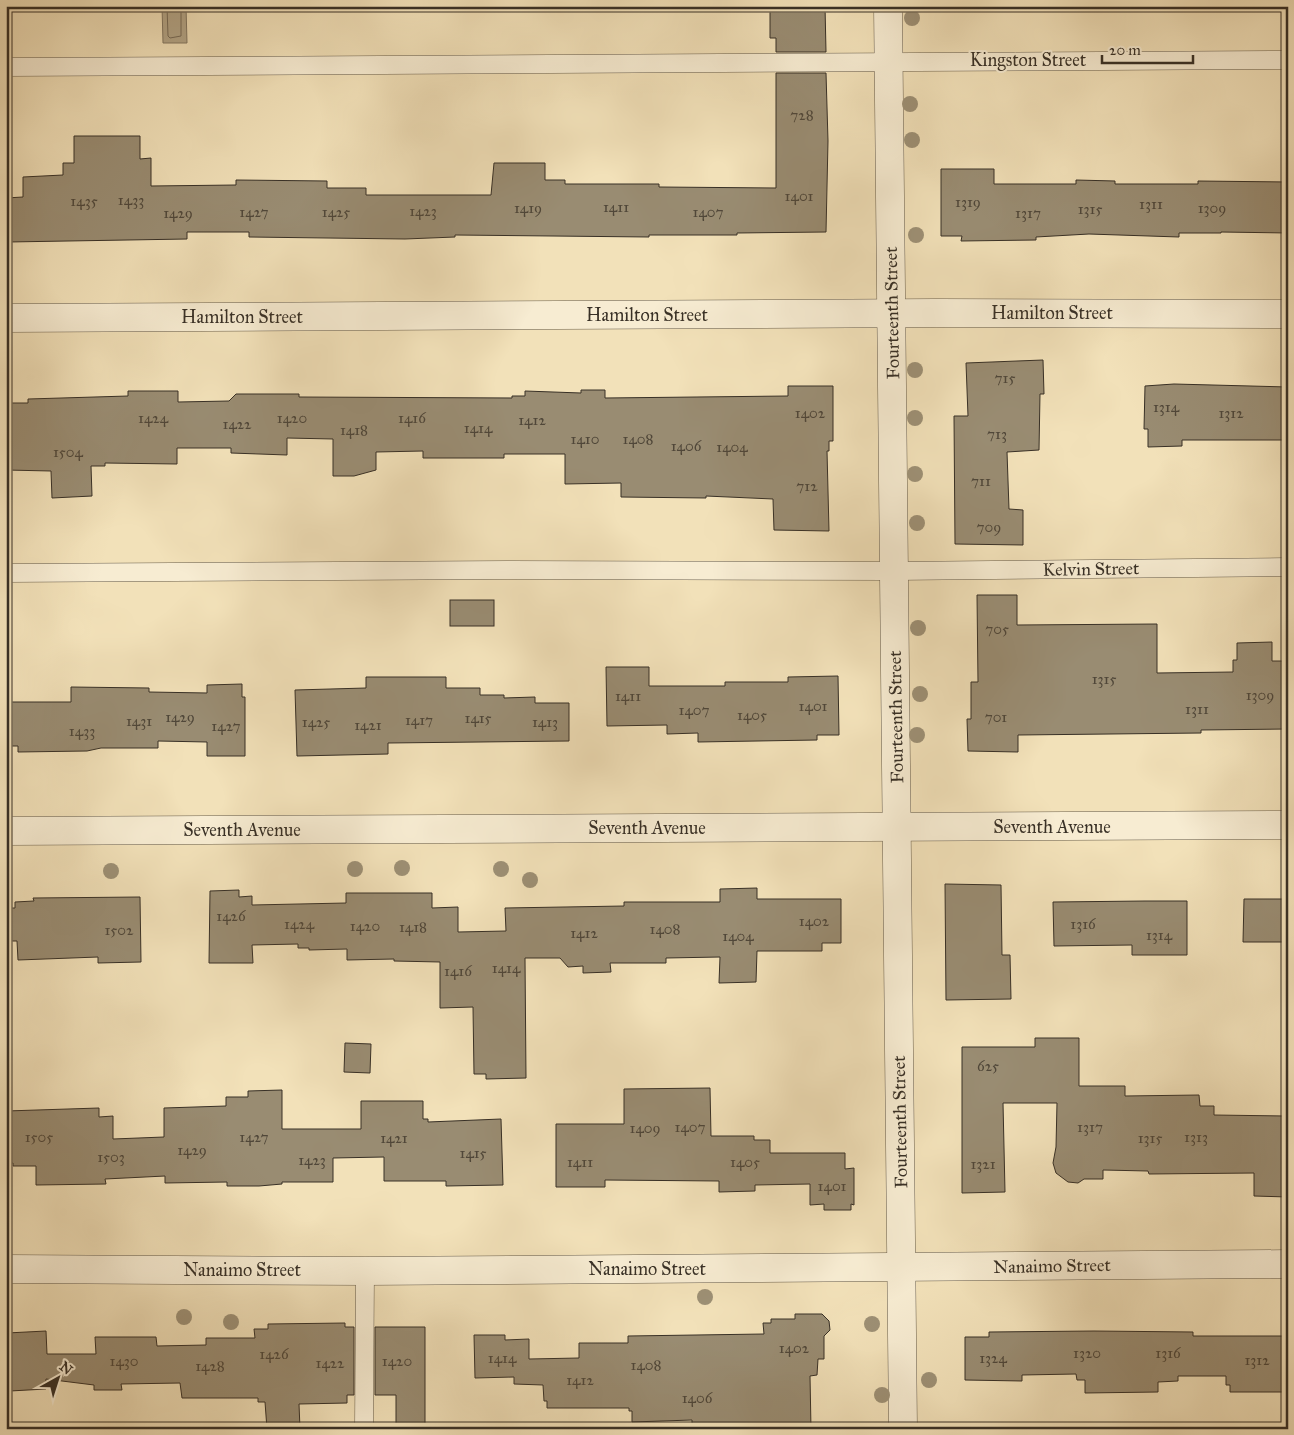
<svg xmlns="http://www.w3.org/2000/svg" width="1294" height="1435" viewBox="0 0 1294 1435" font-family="'IM FELL Great Primer',serif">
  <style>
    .water { fill: #b3a587; stroke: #827660 }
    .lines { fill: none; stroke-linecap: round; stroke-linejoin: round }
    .shore { stroke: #766a56; stroke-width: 1 }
    .building { fill: #998c72; stroke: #383026 }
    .service-casing { stroke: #665c4b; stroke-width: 19 }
    .minor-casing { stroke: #665c4b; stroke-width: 29 }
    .service { stroke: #f7ecd2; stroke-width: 18 }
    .minor { stroke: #f7ecd2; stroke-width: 28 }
    .tree { fill: #9d9075 }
    .labels { text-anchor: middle; stroke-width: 4; stroke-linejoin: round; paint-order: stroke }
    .number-label { font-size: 15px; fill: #504739 }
    .street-label { font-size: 18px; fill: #383026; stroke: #f7ecd2 }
  </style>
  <rect width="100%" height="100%" fill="#f2e1b9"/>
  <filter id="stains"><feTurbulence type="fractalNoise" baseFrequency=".004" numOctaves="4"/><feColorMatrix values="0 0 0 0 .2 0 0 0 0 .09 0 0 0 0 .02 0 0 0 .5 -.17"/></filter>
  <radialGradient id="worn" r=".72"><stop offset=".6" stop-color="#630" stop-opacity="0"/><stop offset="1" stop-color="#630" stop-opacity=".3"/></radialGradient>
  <!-- water -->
  <polygon class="water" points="162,6 186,6 187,43 163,43"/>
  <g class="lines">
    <!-- shore -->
    <polyline class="shore" points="167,6 168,36 170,38 181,36 181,6"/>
  </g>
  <!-- building -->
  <g class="building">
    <polygon points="783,6 825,6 826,52 776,52 776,38 770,38 770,9 783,9"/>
    <polygon points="776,73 826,73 828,141 826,232 737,233 737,235 649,235 649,237 455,235 455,237 405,239 249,237 249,232 187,232 187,239 8,242 6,198 23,197 23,177 63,175 63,163 74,163 74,136 140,136 140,159 151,158 151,186 236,185 236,180 327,181 327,188 366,188 366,195 491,195 494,163 545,163 545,180 565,180 565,184 659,184 659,187 776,188"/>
    <polygon points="941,169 994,169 994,184 1076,184 1076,180 1115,181 1115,184 1198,184 1198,181 1288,182 1288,233 1221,232 1221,233 1179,233 1179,237 1089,234 1036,237 1036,240 961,241 962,236 941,236"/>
    <polygon points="1043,360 1044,394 1040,394 1039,450 1007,452 1009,509 1023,510 1023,545 955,544 954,416 968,416 966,363"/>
    <polygon points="1174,384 1288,387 1288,440 1182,440 1182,446 1148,447 1148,429 1144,429 1145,386"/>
    <polygon points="788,386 833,386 833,441 829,441 829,451 827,451 829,531 774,530 773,499 706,496 706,498 621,497 621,483 565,484 565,454 504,454 504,458 423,458 423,451 376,452 376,470 354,476 333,476 333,439 287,438 287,455 231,453 231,448 177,448 177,464 105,463 105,466 91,466 92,496 52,498 51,471 6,470 6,403 28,403 28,399 128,396 128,391 178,391 178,402 229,401 236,394 299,394 299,397 512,398 512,396 525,396 525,391 581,393 581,390 605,390 605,398 788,396"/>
    <polygon points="977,595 1017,595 1017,625 1157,624 1157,673 1233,672 1233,660 1237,660 1237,643 1272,642 1272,661 1288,661 1288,729 1201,730 1201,733 1018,735 1018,752 968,751 967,719 971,719 971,682 978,682"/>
    <rect x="450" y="600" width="44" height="26"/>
    <polygon points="606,667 649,667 649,686 725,686 725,682 788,682 788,677 838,676 839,735 817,735 817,740 698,742 698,733 667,734 667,725 607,726"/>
    <polygon points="366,677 446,677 446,688 480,688 480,695 504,695 504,698 535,697 535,703 569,703 569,741 388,743 388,754 297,756 295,690 366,688"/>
    <polygon points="242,684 242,697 245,697 245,756 207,756 207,742 158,741 158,748 101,748 87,751 18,752 18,746 6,746 6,702 71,702 71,687 149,688 149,692 207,693 207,685"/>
    <polygon points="945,884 1001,885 1002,955 1010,955 1011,999 946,1000"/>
    <polygon points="757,888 757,899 841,899 841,943 822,943 822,951 757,951 756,982 719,983 720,957 666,958 666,963 610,963 611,972 583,973 583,966 568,967 560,958 525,958 526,1078 486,1079 486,1074 474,1074 473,1007 440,1008 440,962 394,961 394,959 347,960 347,949 309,950 309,948 298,948 298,944 252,945 253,963 209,963 210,891 239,890 239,897 252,896 252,905 346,903 346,893 432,893 432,908 458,907 458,932 506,931 505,908 624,906 624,902 720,902 720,889"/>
    <polygon points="140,897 141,962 98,963 98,957 18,960 17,941 6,941 6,908 15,908 15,902 34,901 33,898"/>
    <polygon points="1244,899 1288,899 1288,942 1243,942"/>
    <polygon points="1145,901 1187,901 1187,955 1132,955 1132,945 1054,946 1053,902"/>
    <polygon points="1035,1038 1079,1038 1079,1086 1125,1086 1125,1096 1199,1095 1200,1106 1214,1106 1214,1115 1285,1116 1288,1197 1254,1196 1254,1173 1149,1174 1148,1171 1103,1170 1103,1179 1084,1179 1078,1183 1068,1182 1056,1173 1053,1163 1056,1147 1057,1103 1003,1103 1005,1192 962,1193 962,1047 1035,1047"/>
    <polygon points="345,1043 371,1044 370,1073 344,1072"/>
    <polygon points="710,1088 711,1136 754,1136 754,1140 770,1140 770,1153 845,1153 845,1169 854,1168 854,1205 851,1204 851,1210 824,1210 824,1204 810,1205 810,1184 755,1185 755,1191 719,1192 719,1181 605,1180 605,1187 556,1187 556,1124 624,1124 624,1089"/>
    <polygon points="282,1090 282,1129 361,1129 361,1101 423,1101 423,1119 428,1119 428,1122 501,1119 503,1185 446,1186 446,1181 384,1181 384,1157 333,1158 333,1182 282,1182 282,1184 259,1186 227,1186 227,1182 165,1183 165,1176 105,1179 106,1184 36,1185 36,1166 13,1166 13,1163 6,1164 6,1111 99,1108 99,1117 113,1116 113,1139 164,1137 164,1108 226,1106 226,1097 248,1097 248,1091"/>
    <polygon points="795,1314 822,1314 829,1321 830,1330 824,1336 824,1359 818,1359 817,1375 810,1376 811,1429 692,1429 692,1420 632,1422 632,1411 629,1411 629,1408 547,1408 547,1401 544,1401 543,1385 514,1384 514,1377 475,1378 474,1335 505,1335 505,1340 529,1339 529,1359 579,1358 579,1343 628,1343 628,1336 764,1334 763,1323 771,1323 771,1319 795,1319"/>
    <polygon points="345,1323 345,1327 354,1327 354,1395 347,1395 347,1403 299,1404 300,1429 267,1429 265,1402 258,1402 258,1398 182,1398 180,1383 121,1384 122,1390 94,1390 94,1385 46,1379 46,1389 10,1391 7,1333 46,1331 47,1354 96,1354 95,1337 156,1337 157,1346 206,1345 206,1338 255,1338 254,1329 268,1329 268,1324"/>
    <polygon points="375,1327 425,1327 425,1429 396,1429 396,1395 375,1395"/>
    <polygon points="1094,1331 1193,1332 1193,1336 1288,1336 1288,1392 1230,1392 1230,1385 1226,1385 1226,1376 1178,1376 1178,1381 1158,1382 1158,1392 1085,1393 1085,1380 1077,1380 1076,1374 1022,1375 1022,1381 965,1380 965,1337 989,1337 989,1332"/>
  </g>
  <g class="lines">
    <!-- service casing -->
    <g class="service-casing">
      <g id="service">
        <polyline points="6,67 1288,60"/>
        <polyline points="6,573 507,570 894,571 1288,567"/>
        <polyline points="364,1429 365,1271"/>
      </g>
    </g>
    <!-- minor casing -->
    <g class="minor-casing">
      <g id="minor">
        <polyline points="888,6 903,1429"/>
        <polyline points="6,318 936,313 1288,314"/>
        <polyline points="6,831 1288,825"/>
        <polyline points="6,1269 365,1271 1288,1264"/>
      </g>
    </g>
    <!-- service -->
    <use href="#service" class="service"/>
    <!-- minor -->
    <use href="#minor" class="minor"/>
  </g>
  <!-- trees -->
  <g class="tree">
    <circle cx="912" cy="18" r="8"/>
    <circle cx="910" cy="104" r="8"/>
    <circle cx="912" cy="140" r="8"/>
    <circle cx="916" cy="235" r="8"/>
    <circle cx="915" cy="370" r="8"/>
    <circle cx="915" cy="418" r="8"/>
    <circle cx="915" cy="474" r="8"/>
    <circle cx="917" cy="523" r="8"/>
    <circle cx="918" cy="628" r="8"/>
    <circle cx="920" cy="694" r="8"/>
    <circle cx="917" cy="735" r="8"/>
    <circle cx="402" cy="868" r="8"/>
    <circle cx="355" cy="869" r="8"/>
    <circle cx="501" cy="869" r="8"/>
    <circle cx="111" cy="871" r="8"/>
    <circle cx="530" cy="880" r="8"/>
    <circle cx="705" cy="1297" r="8"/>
    <circle cx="184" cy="1317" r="8"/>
    <circle cx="231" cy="1322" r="8"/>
    <circle cx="872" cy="1324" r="8"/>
    <circle cx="929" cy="1380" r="8"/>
    <circle cx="882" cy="1395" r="8"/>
  </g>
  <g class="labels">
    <!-- number labels -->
    <g class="number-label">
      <text x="802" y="120">728</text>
      <text x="799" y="201">1401</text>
      <text x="131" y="205">1433</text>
      <text x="84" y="206">1435</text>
      <text x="968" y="207">1319</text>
      <text x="1151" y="209">1311</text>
      <text x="616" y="212">1411</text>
      <text x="528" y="213">1419</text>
      <text x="1212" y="213">1309</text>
      <text x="1090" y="214">1315</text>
      <text x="423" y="216">1423</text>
      <text x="254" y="217">1427</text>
      <text x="336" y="217">1425</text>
      <text x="708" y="217">1407</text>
      <text x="178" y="218">1429</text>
      <text x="1028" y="218">1317</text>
      <text x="1005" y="383">715</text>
      <text x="1166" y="412">1314</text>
      <text x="810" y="418">1402</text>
      <text x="1231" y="418">1312</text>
      <text x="153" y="423">1424</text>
      <text x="292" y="423">1420</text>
      <text x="412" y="423">1416</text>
      <text x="532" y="425">1412</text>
      <text x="237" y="429">1422</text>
      <text x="478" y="433">1414</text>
      <text x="354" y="435">1418</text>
      <text x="997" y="439">713</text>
      <text x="585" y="444">1410</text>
      <text x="638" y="444">1408</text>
      <text x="686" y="451">1406</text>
      <text x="732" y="452">1404</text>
      <text x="68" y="457">1504</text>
      <text x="981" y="486">711</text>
      <text x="807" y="491">712</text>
      <text x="989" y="532">709</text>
      <text x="997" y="634">705</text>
      <text x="1104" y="684">1315</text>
      <text x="1260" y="700">1309</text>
      <text x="628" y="701">1411</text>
      <text x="813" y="711">1401</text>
      <text x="1197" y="714">1311</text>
      <text x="694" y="715">1407</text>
      <text x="752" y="720">1405</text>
      <text x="180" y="722">1429</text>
      <text x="996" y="722">701</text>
      <text x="478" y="723">1415</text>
      <text x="419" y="725">1417</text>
      <text x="139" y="726">1431</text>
      <text x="316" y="727">1425</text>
      <text x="545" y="727">1413</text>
      <text x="368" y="730">1421</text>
      <text x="226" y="731">1427</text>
      <text x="82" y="736">1433</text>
      <text x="231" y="921">1426</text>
      <text x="814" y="926">1402</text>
      <text x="299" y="929">1424</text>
      <text x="1083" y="929">1316</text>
      <text x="365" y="931">1420</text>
      <text x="413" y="932">1418</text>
      <text x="665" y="934">1408</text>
      <text x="119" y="935">1502</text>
      <text x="584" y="938">1412</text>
      <text x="1159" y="940">1314</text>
      <text x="738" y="941">1404</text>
      <text x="506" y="973">1414</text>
      <text x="458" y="976">1416</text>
      <text x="988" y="1071">625</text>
      <text x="690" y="1132">1407</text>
      <text x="1090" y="1132">1317</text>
      <text x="645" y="1133">1409</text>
      <text x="39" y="1142">1505</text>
      <text x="254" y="1142">1427</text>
      <text x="1196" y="1142">1313</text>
      <text x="394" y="1143">1421</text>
      <text x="1150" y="1143">1315</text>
      <text x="192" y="1155">1429</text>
      <text x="473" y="1158">1415</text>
      <text x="111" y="1162">1503</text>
      <text x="312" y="1165">1423</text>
      <text x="580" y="1167">1411</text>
      <text x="745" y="1167">1405</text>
      <text x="983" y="1169">1321</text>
      <text x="832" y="1191">1401</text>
      <text x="794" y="1353">1402</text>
      <text x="1087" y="1358">1320</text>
      <text x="1168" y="1358">1316</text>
      <text x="274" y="1359">1426</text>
      <text x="502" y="1363">1414</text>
      <text x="993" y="1363">1324</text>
      <text x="1257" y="1365">1312</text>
      <text x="124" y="1366">1430</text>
      <text x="397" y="1366">1420</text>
      <text x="330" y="1368">1422</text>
      <text x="646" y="1370">1408</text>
      <text x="210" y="1371">1428</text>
      <text x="580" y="1385">1412</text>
      <text x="697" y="1403">1406</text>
    </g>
    <!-- street labels -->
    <g class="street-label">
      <text x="1028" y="66">Kingston Street</text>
      <text transform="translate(892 313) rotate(-91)" y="6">Fourteenth Street</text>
      <text x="1052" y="319">Hamilton Street</text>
      <text x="647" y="321">Hamilton Street</text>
      <text x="242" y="323">Hamilton Street</text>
      <text transform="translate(1091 569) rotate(-1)" y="6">Kelvin Street</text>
      <text transform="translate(896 717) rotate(-91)" y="6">Fourteenth Street</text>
      <text x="1052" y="833">Seventh Avenue</text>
      <text x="647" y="834">Seventh Avenue</text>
      <text x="242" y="836">Seventh Avenue</text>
      <text transform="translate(900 1122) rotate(-91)" y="6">Fourteenth Street</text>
      <text transform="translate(1052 1266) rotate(-1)" y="6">Nanaimo Street</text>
      <text x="647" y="1275">Nanaimo Street</text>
      <text x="242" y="1276">Nanaimo Street</text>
    </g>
  </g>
  <!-- margin -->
  <rect width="1294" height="1435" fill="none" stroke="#f2e1b9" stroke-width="25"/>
  <rect x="8" y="8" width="1279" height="1420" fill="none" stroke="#383026" stroke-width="2.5"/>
  <rect x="12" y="12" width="1269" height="1410" fill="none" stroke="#383026"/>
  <!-- north arrow -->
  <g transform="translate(58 1378) rotate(39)" stroke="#f7ecd2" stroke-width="4" paint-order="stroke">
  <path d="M0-4L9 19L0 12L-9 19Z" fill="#383026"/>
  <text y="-8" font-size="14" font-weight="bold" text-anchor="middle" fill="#383026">N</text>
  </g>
  <!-- scale -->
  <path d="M1102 55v8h91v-8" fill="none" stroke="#383026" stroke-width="2.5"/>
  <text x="1109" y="55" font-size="15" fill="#383026" stroke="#f7ecd2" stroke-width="4" paint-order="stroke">20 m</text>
  <rect width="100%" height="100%" filter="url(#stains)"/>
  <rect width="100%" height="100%" fill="url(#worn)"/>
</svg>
